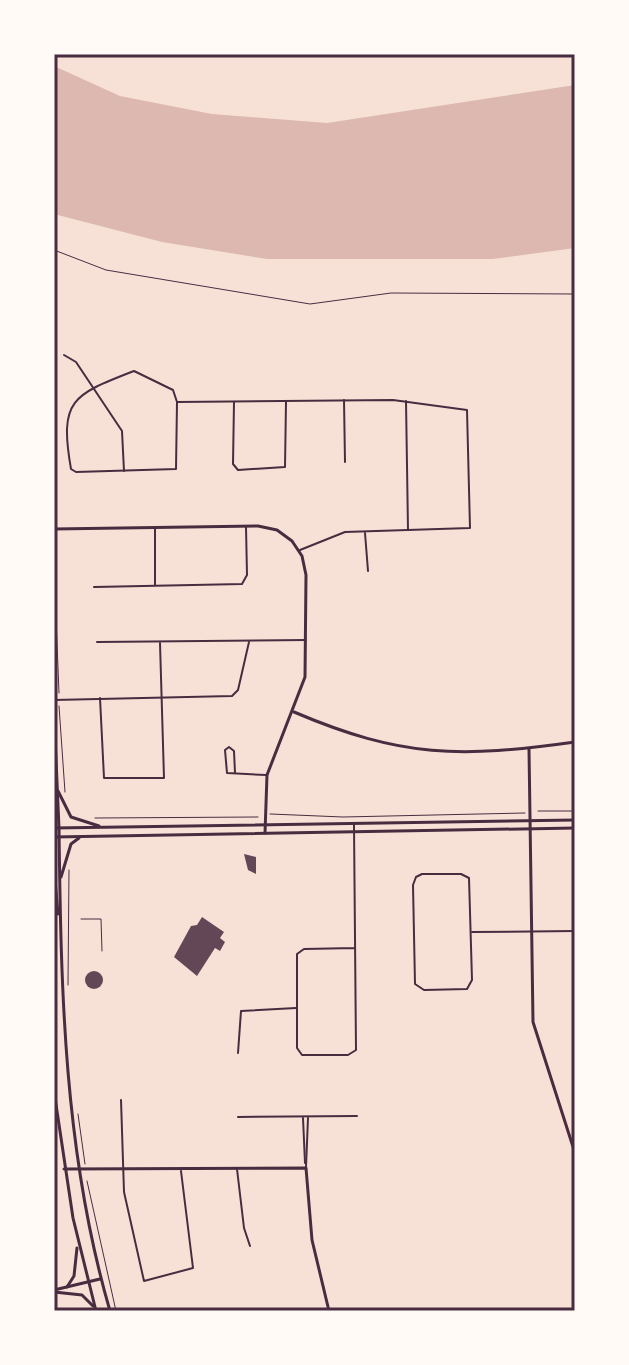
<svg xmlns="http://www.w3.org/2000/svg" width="629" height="1365" viewBox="0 0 629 1365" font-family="Quicksand,sans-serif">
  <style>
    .water { fill: #dcb8b0 }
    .building { fill: #644757 }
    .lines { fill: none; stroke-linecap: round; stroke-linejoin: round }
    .path { stroke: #4a2c40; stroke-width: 1 }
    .service { stroke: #4a2c40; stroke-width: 1 }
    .minor { stroke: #4a2c40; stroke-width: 2 }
    .tertiary { stroke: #4a2c40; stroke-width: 3 }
    .secondary { stroke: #4a2c40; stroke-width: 3 }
    .neatline { fill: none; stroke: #4a2c40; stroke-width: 3 }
  </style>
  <rect width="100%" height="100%" fill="#f7e1d7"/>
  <!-- water -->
  <polygon class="water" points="54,66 120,96 212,114 327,123 575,85 575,248 493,259 267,259 162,242 54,214"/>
  <!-- building -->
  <g class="building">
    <polygon points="244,854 256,857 256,874 248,870"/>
    <polygon points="202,917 224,932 220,938 225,942 220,951 215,948 197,976 174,957 191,926 197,925"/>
    <circle cx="94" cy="980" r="9"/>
  </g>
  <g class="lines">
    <!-- path -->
    <g class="path">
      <polyline points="54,250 106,270 310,304 391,293 575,294"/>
      <polyline points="54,568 59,693"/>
      <polyline points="59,706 65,792"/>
      <polyline points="538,811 575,811"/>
      <polyline points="270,814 343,817 525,813"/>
      <polyline points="95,818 258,817"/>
      <polyline points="68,985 69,870"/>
      <polyline points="78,1114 85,1164"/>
      <polyline points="87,1181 116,1311"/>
    </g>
    <!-- service -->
    <polyline class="service" points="81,919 101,919 102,951"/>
    <!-- minor -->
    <g class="minor">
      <polyline points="64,355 76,362 122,431 124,471"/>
      <polyline points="344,400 345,462"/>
      <polyline points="406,401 408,530"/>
      <path d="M177,402l-1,67 -100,3 -5,-3c-12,-69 1,-74 63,-98l39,19 4,12 216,-2 74,10 3,118 -125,4 -45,18"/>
      <polyline points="234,402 233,464 238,470 285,467 286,402"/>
      <polyline points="155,528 155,585"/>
      <polyline points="365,533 368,571"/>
      <polyline points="94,587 242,584 247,575 246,527"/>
      <polyline points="97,642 306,640"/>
      <polyline points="100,698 104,778 164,778 160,643"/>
      <polyline points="54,700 232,696 238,690 249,642"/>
      <polyline points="235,773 234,751 229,747 225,750 227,773 266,775"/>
      <polyline points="354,825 356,1050 348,1055 302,1055 297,1048 297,954 304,949 355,948"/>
      <polygon points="422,874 461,874 469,878 472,980 467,989 424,990 415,984 413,885 416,877"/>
      <polyline points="472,932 575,931"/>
      <polyline points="238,1053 241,1011 296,1008"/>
      <polyline points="121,1100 124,1192 144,1281 193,1268 181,1171"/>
      <polyline points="238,1117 357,1116"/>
      <polyline points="303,1118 305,1163"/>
      <polyline points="306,1167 308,1118"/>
      <polyline points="237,1169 244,1228 250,1246"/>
      <polyline points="270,1310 271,1311"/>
    </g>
    <!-- tertiary -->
    <g class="tertiary">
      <polyline points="54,529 258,526 277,530 292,541 302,556 306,575 305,677 267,775 265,833"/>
      <path d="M294,712c108,46 166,46 281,30"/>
      <polyline points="54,713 59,828"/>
      <polyline points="529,749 533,1022 575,1153"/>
      <polyline points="64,1169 306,1168 312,1240 329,1311"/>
      <polyline points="54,1290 100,1279"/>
    </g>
    <!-- secondary -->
    <g class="secondary">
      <polyline points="58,791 71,817 99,826"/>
      <polyline points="54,828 575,820"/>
      <path d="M59,828c2,164 5,325 51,483"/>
      <polyline points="54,837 575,828"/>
      <polyline points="54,868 58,914"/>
      <polyline points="61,877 71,844 79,838"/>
      <polyline points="54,1091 73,1218 96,1311"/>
      <polyline points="67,1287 74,1276 77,1248"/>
      <polyline points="54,1292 82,1295 93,1306"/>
    </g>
  </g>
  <!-- border -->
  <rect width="629" height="1365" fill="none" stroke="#fffaf5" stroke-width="112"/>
  <rect x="56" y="56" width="517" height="1253" class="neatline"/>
</svg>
